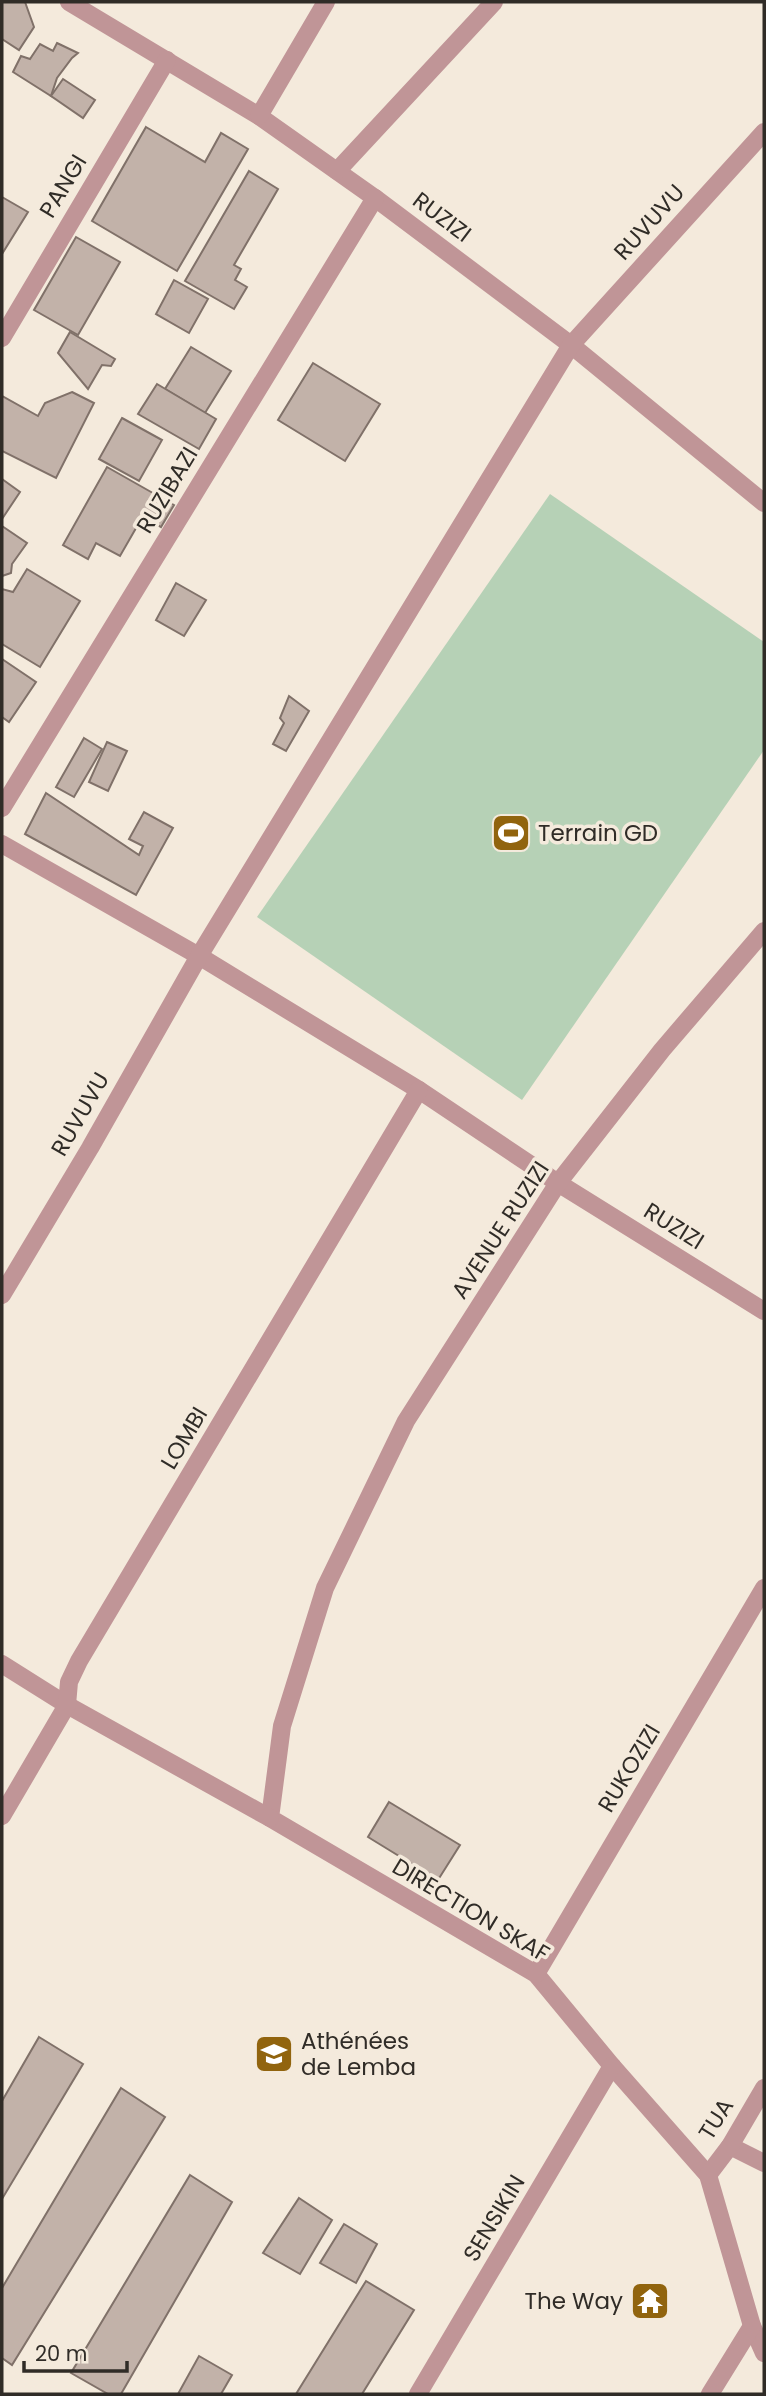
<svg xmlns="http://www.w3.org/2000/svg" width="766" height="2396" viewBox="0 0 766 2396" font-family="Poppins,sans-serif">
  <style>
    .green { fill: #b6d1b6 }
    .building { fill: #c2b2a9; stroke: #807169; stroke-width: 2 }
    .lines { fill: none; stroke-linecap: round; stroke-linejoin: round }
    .minor { stroke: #c09597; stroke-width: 18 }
    .labels { text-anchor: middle; stroke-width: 7; stroke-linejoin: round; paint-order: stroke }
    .street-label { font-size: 23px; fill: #302c27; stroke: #f4eadc }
    .poi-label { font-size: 23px; fill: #302c27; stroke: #f4eadc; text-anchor: start }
  </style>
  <rect width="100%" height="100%" fill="#f4eadc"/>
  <!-- green -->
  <polygon class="green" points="550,494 764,642 764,750 522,1100 257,917"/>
  <!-- building -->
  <g class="building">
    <polygon points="2,2 25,2 34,27 19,50 2,39"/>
    <polygon points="57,43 78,53 72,58 57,78 51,96 13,72 21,56 30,59 40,44 53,51"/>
    <polygon points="63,79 95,100 83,118 51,96"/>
    <polygon points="146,127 205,162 221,133 248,149 177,271 92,221"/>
    <polygon points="249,171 278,189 234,265 241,269 235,280 247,287 234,309 185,281"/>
    <polygon points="2,197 28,212 2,254"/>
    <polygon points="76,237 120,262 78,335 34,310"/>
    <polygon points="174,280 208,299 189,333 156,314"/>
    <polygon points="70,332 115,359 111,366 102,365 88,389 58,353"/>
    <polygon points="191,347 231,371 205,413 165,389"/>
    <polygon points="313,363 380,404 345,461 278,420"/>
    <polygon points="157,384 216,419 199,449 138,414"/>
    <polygon points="72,392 94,403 56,478 2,451 2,396 38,416 45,403"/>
    <polygon points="122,418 162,440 139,481 99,459"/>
    <polygon points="107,467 174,505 161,527 143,516 120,556 96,543 88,559 63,545"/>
    <polygon points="2,479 20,492 2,519"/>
    <polygon points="2,526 27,543 12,564 11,573 2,576"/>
    <polygon points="27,569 80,601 40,667 2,644 2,589 13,592"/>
    <polygon points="176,583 206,600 184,636 156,620"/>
    <polygon points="2,659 36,682 9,722 2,717"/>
    <polygon points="289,696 309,711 286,751 273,744 284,723 280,718"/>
    <polygon points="84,738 102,749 74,797 56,787"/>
    <polygon points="107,742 127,751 108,791 89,782"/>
    <polygon points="46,793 139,855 143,846 129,839 144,812 173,828 136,895 25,834"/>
    <polygon points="389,1802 460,1845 438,1880 368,1837"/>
    <polygon points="39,2037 83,2064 2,2199 2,2101"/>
    <polygon points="121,2088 165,2117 12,2365 2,2358 2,2288"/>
    <polygon points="190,2175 232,2202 121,2394 108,2394 71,2373"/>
    <polygon points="299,2198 332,2220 300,2274 263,2253"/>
    <polygon points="344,2224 377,2244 356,2283 320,2263"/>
    <polygon points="366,2281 414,2310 362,2394 296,2394"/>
    <polygon points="199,2356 232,2375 221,2394 178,2394"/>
  </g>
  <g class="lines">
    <!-- minor -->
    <g class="minor">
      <polyline points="69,2 259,116 375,198 571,345 764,503"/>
      <polyline points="259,116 326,2"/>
      <polyline points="337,171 494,2"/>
      <polyline points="2,338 167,60"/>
      <polyline points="2,808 375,198"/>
      <polyline points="2,844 199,956 419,1090 558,1183 764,1311"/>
      <polyline points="764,931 662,1050 558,1183 406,1421 325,1588 282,1726 270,1818 536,1974 612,2066 708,2175 752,2326 764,2353"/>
      <polyline points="2,1295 90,1148 199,956 571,345 764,132"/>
      <polyline points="2,1664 67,1705 270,1818"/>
      <polyline points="2,1816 67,1705 69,1682 79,1661 419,1090"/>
      <polyline points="536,1974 764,1588"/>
      <polyline points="730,2146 764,2163"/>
      <polyline points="708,2175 730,2146 764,2088"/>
      <polyline points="418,2394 612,2066"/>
      <polyline points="710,2394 752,2326"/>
    </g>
  </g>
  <!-- icons -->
  <defs>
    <g id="stadium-square" transform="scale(2.0125)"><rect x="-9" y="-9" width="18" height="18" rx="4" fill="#91640e" stroke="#f4eadc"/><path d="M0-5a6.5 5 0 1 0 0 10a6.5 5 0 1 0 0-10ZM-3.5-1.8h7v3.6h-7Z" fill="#fff"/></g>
    <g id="school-square" transform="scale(2.0125)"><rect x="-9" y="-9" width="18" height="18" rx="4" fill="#91640e" stroke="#f4eadc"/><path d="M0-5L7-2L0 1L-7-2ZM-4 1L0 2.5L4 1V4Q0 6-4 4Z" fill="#fff"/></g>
    <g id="temple-square" transform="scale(2.0125)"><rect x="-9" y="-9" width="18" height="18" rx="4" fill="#91640e" stroke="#f4eadc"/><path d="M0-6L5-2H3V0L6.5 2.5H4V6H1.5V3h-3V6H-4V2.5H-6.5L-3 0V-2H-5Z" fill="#fff"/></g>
  </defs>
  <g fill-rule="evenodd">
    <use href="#stadium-square" x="511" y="833"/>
    <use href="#school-square" x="274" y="2054"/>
    <use href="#temple-square" x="650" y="2301"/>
  </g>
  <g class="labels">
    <!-- street labels -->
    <g class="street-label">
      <text transform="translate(63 186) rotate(-59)" y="8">PANGI</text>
      <text transform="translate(442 217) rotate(37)" y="8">RUZIZI</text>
      <text transform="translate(649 222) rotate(-48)" y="8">RUVUVU</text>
      <text transform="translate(167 490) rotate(-59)" y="8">RUZIBAZI</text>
      <text transform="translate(80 1114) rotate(-60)" y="8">RUVUVU</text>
      <text transform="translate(674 1226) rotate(32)" y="8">RUZIZI</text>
      <text transform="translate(500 1230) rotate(-57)" y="8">AVENUE RUZIZI</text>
      <text transform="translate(184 1438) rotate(-59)" y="8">LOMBI</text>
      <text transform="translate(629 1768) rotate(-59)" y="8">RUKOZIZI</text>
      <text transform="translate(471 1910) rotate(31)" y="8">DIRECTION SKAF</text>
      <text transform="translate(716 2119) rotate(-58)" y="8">TUA</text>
      <text transform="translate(494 2218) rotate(-59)" y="8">SENSIKIN</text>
    </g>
    <!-- poi labels -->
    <g class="poi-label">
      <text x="538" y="841">Terrain GD</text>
      <text x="301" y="2049">Athénées<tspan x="301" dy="26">de Lemba</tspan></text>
      <text x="623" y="2309" text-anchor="end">The Way</text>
    </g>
  </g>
  <!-- border -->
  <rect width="766" height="2396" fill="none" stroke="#302c27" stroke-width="7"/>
  <!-- scale -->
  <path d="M24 2361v10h103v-10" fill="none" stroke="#302c27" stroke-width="3.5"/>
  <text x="35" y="2361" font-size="21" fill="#302c27" stroke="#f4eadc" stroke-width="5" paint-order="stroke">20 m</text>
</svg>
